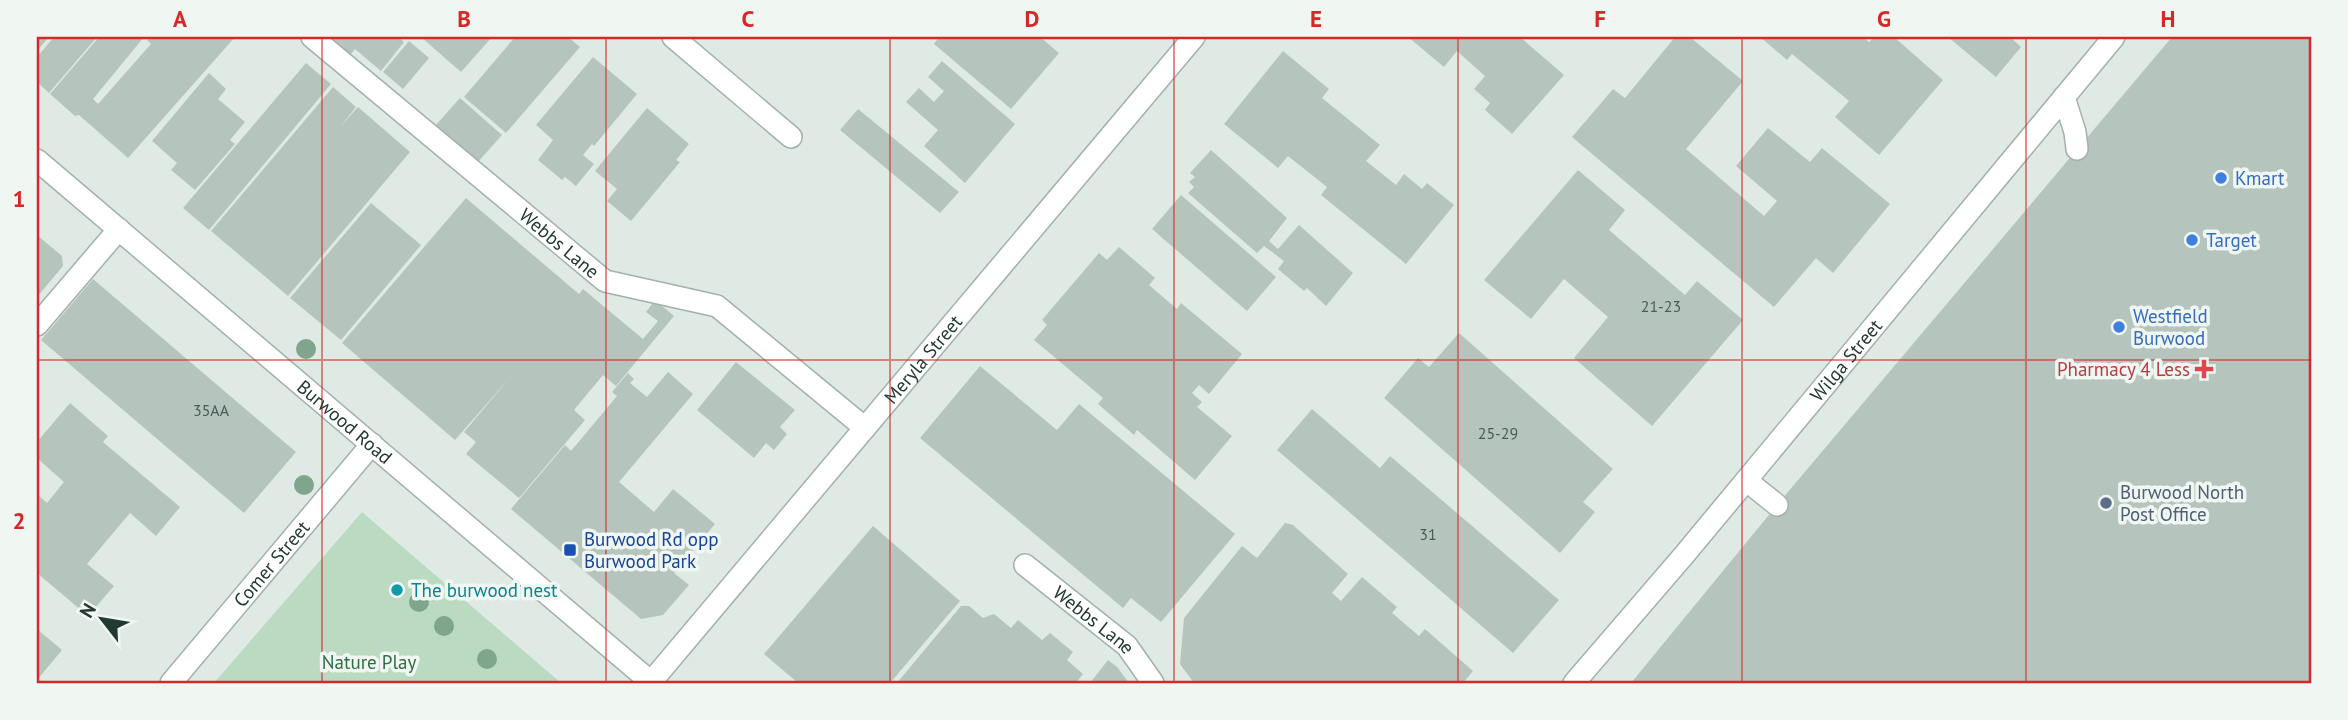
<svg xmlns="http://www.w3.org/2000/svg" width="2348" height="720" viewBox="0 0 2348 720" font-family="'PT Sans',sans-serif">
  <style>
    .green { fill: #badac2 }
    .building { fill: #b6c4be }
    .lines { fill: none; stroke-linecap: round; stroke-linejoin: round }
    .minor-casing { stroke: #a3b1ac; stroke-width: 24 }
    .minor { stroke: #fff; stroke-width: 21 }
    .tree { fill: #7fa58d }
    .grid { fill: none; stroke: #d62828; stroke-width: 2; stroke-opacity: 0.55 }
    .shop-dot { fill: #3f7fe0; stroke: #f0f7f3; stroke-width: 2.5 }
    .health-dot { fill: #e0444e; stroke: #f0f7f3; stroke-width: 2.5 }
    .service-dot { fill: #5c6f8a; stroke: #f0f7f3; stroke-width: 2.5 }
    .transit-dot { fill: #1a4fb4; stroke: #f0f7f3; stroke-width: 2.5 }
    .culture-dot { fill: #0f9aa8; stroke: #f0f7f3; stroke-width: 2.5 }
    .labels { text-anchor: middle; stroke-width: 7; stroke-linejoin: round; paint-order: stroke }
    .number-label { font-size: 16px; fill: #475c55 }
    .shop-label { font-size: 19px; fill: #366cbe; stroke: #f0f7f3; text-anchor: start }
    .street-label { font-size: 19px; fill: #223932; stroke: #f0f7f3 }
    .health-label { font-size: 19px; fill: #be3a42; stroke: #f0f7f3; text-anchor: end }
    .service-label { font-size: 19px; fill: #4e5e75; stroke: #f0f7f3; text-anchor: start }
    .transit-label { font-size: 19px; fill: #164399; stroke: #f0f7f3; text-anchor: start }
    .culture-label { font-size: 19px; fill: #0d838f; stroke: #f0f7f3; text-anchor: start }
    .park-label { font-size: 19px; fill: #2f6d45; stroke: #f0f7f3 }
    .neatline { fill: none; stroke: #d62828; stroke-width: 2.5 }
    .grid-label { font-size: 23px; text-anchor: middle; font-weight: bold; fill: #d62828 }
  </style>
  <rect width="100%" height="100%" fill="#e0eae5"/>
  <!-- green -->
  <polygon class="green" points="362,512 377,525 561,683 214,683"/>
  <!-- building -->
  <g class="building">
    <polygon points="37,37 49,37 37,51"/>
    <polygon points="54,37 97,37 49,93 37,82 37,57"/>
    <polygon points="99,37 144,37 93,99 98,104 151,44 147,40 151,37 235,37 128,158 79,115 75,116 50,94"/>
    <polygon points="328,37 398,37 404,42 381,71 355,49 350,55"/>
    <polygon points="421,37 492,37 461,72"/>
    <polygon points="515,37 568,37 580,47 506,133 464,97"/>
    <polygon points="939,37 1040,37 1059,53 1011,109 934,44"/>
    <polygon points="1408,37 1520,37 1564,75 1512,134 1485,110 1490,103 1474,89 1485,76 1457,51 1444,67"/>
    <polygon points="1675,37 1690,37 1743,81 1686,149 1764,216 1777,201 1736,166 1768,128 1810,162 1822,148 1890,204 1833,273 1816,258 1774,307 1572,137 1613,89 1625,98"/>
    <polygon points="1760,37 1863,37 1869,42 1874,37 1894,37 1943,80 1879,155 1835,117 1849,101 1792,54 1787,60"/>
    <polygon points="1948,37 2010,37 2021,47 1996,77"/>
    <polygon points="2172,37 2311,37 2311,683 1631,683 1777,505"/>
    <polygon points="409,41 429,58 403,89 383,72"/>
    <polygon points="1283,51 1329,89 1322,98 1380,145 1366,161 1396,185 1404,174 1422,189 1427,183 1454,205 1406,264 1321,195 1327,187 1288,156 1278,168 1224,124"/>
    <polygon points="593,57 637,94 594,146 592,144 583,155 594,164 576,186 565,177 562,180 538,160 553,140 536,125"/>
    <polygon points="942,61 1015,124 965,183 924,146 938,130 906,102 919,88 934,102 944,91 928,77"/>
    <polygon points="306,63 331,84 209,230 183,208"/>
    <polygon points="209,73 226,89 218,99 245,122 230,140 235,144 195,190 171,170 177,163 152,141"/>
    <polygon points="333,87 356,107 340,127 358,107 410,152 288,296 211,231"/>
    <polygon points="460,98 502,135 477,163 435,126"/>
    <polygon points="647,108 689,144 676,160 680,162 631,221 607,201 617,189 595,171"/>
    <polygon points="858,109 959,192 940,213 840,130"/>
    <polygon points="1211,150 1287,218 1269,241 1278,249 1299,225 1353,273 1326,306 1307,288 1304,291 1278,269 1284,261 1264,246 1257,253 1188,193 1194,187 1189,182 1195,177 1190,173"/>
    <polygon points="1578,170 1625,210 1609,230 1685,295 1697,281 1743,320 1652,426 1574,358 1608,317 1564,279 1531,319 1484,280"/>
    <polygon points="1181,195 1276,277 1247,311 1152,229"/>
    <polygon points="466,198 579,294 583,289 643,339 658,321 646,312 655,300 674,316 616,386 603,375 574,410 585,420 519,498 466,454 476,442 464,432 513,374 455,440 342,343"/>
    <polygon points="371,203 421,245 341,340 290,298"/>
    <polygon points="37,235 62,256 63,266 37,297"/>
    <polygon points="1119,247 1155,278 1149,285 1177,309 1181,303 1242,354 1209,394 1199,385 1192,393 1202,402 1197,407 1232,436 1195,480 1137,430 1134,435 1098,404 1103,398 1034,340 1047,325 1042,320 1099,253 1107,260"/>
    <polygon points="93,279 296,452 244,513 41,340"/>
    <polygon points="1459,333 1613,469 1583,502 1595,512 1560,553 1384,398 1418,358 1429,367"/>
    <polygon points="736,362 795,410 780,427 787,434 774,450 766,443 754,458 697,410"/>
    <polygon points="980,366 1057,430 1079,404 1235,534 1161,622 1131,598 1123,608 920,438"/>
    <polygon points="668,372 693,394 619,482 654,512 673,489 715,524 674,573 689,585 663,615 641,619 511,509 565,445 571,451 617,396 612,392 628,373 634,379 630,383 647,397"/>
    <polygon points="70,403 108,436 103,442 180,507 156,536 130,513 87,564 114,586 88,616 37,573 37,494 47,503 64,482 37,458 37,442"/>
    <polygon points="1312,409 1380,468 1390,456 1559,600 1513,653 1277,450"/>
    <polygon points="1285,523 1293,525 1348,574 1332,593 1341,601 1362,577 1397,607 1392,613 1419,636 1425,629 1473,671 1463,683 1194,683 1180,664 1184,618 1242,546 1257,558"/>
    <polygon points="873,526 960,601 890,683 798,683 764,654"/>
    <polygon points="961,606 969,606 983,618 994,614 1011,628 1018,620 1042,640 1050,633 1073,652 1067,660 1083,674 1076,683 897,683"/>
    <polygon points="37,629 62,650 37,680"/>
    <polygon points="1108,660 1117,667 1129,683 1090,683"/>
  </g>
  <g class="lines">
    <!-- minor casing -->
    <g class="minor-casing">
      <g id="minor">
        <path id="s1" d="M312,37l293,244 112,25 148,122"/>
        <polyline points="673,37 791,137"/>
        <polyline points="2064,97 2075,132 2077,149"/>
        <path id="s2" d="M37,160l615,523"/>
        <polyline points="37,325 119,229"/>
        <polyline points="1747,481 1777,505"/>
        <path id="s3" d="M1025,565l102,81 26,37"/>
        <path id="s4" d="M651,682l543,-645"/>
        <path id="s5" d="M171,683l201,-239"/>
        <path id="s6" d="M1574,683l111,-129 429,-517"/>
      </g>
    </g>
    <!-- minor -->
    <use href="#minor" class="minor"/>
  </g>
  <!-- trees -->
  <g class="tree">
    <circle cx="306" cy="349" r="10"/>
    <circle cx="304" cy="485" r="10"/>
    <circle cx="419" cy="602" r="10"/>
    <circle cx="444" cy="626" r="10"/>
    <circle cx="487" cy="659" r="10"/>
  </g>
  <!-- grid -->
  <path class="grid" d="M322,37v646M606,37v646M890,37v646M1174,37v646M1458,37v646M1742,37v646M2026,37v646M37,360h2274"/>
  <!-- markers -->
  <g class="shop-dot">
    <circle cx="2221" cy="178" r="7"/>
    <circle cx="2192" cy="240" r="7"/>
    <circle cx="2119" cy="327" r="7"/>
  </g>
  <path class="health-dot" d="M2200.5 358.5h7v7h7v7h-7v7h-7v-7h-7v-7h7z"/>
  <circle class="service-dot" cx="2106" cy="503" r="7"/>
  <rect class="transit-dot" x="563" y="543" width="14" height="14" rx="3.5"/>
  <circle class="culture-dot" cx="397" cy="590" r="7"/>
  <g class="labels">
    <!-- number labels -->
    <g class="number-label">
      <text x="1661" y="312">21-23</text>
      <text x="211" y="416">35AA</text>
      <text x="1498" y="439">25-29</text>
      <text x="1428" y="540">31</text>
    </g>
    <!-- shop labels -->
    <g class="shop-label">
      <text x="2235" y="185">Kmart</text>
      <text x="2206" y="247">Target</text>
      <text x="2133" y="323">Westfield<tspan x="2133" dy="22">Burwood</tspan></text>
    </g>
    <!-- street labels -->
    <g class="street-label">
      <text dy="7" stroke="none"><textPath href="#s1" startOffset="322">Webbs Lane</textPath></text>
      <text dy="7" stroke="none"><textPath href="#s4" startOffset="422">Meryla Street</textPath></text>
      <text dy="7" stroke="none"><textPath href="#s6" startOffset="422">Wilga Street</textPath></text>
      <text dy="7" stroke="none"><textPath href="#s2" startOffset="404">Burwood Road</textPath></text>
      <text dy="7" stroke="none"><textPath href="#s5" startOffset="156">Comer Street</textPath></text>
      <text dy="7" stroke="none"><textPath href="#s3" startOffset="88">Webbs Lane</textPath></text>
    </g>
    <!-- health labels -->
    <g class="health-label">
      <text x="2190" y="376">Pharmacy 4 Less</text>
    </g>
    <!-- service labels -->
    <g class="service-label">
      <text x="2120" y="499">Burwood North<tspan x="2120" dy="22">Post Office</tspan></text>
    </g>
    <!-- transit labels -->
    <g class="transit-label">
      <text x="584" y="546">Burwood Rd opp<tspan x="584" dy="22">Burwood Park</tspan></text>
    </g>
    <!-- culture labels -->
    <g class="culture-label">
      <text x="411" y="597">The burwood nest</text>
    </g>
    <!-- park labels -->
    <g class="park-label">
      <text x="369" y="669">Nature Play</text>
    </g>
  </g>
  <!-- border -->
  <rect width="2348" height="720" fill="none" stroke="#f0f7f3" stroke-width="77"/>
  <!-- north arrow -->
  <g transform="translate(102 619) rotate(301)" stroke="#f0f7f3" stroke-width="5" paint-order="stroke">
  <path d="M0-5L12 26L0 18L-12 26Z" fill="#223932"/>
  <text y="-10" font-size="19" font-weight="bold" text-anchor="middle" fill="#223932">N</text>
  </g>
  <rect x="38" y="38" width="2272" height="644" class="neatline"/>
  <g class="grid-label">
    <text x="180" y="27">A</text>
    <text x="464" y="27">B</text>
    <text x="748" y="27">C</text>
    <text x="1032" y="27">D</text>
    <text x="1316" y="27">E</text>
    <text x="1600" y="27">F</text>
    <text x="1884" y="27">G</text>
    <text x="2168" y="27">H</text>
    <text x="19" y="207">1</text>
    <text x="19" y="529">2</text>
  </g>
</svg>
